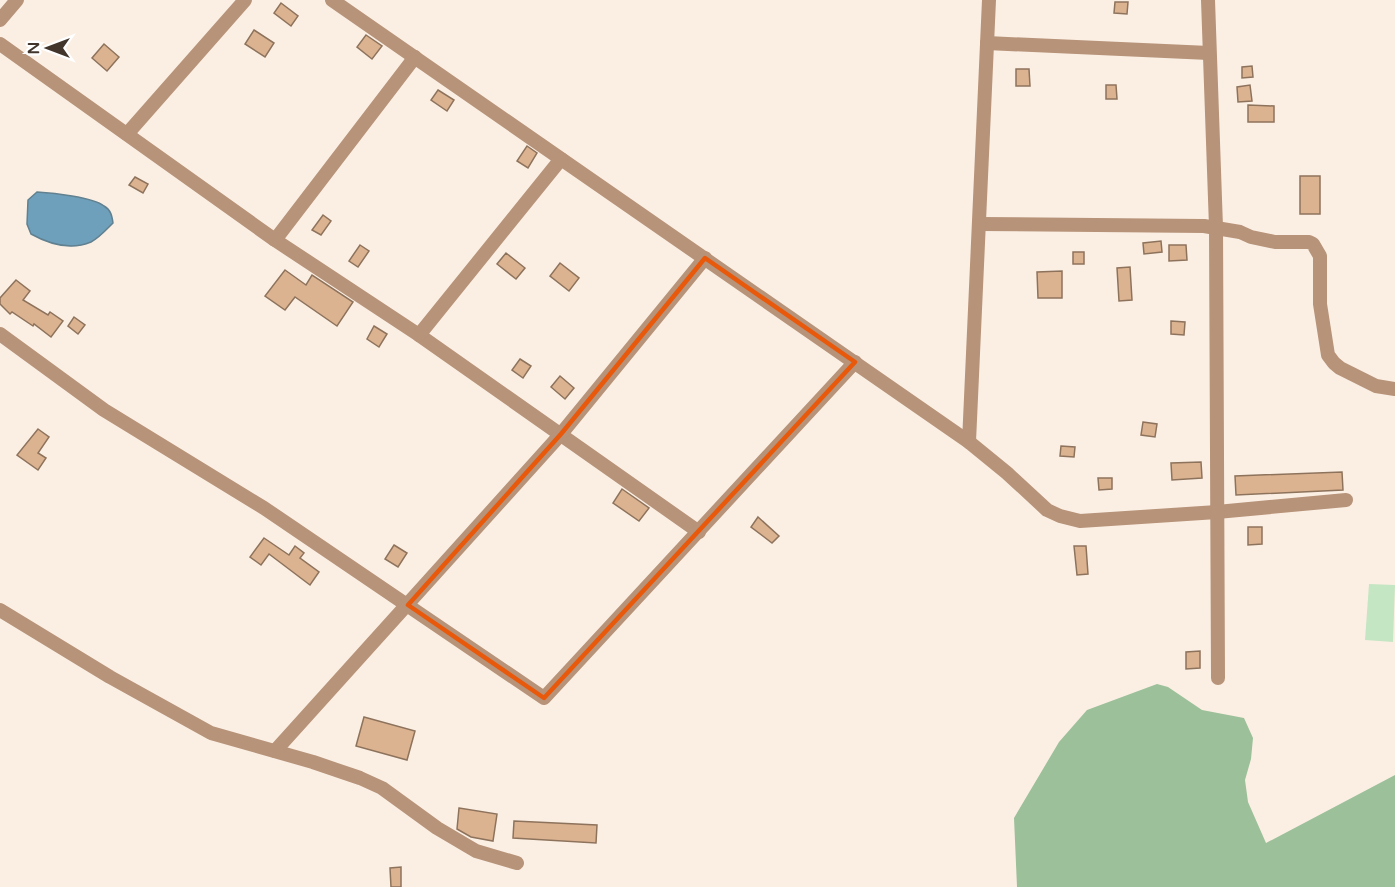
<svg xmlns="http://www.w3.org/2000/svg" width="1395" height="887" viewBox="0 0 1395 887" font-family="'Varela Round',sans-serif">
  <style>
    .green { fill: #c5e6c2 }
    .forest { fill: #9cc099 }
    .water { fill: #6ea0bb; stroke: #618090; stroke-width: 1.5 }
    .building { fill: #dcb391; stroke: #8e735c; stroke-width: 1.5 }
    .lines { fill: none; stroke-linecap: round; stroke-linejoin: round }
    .minor { stroke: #b79379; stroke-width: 14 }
    .marked { fill: none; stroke: #e8590c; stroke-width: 4.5; stroke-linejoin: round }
  </style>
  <rect width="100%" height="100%" fill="#fbefe4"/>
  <!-- green -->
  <polygon class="green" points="1369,584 1395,585 1393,642 1365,640"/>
  <!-- forest -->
  <polygon class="forest" points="1157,684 1168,687 1202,710 1244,718 1253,738 1251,759 1245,780 1248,802 1266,843 1395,775 1395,887 1017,887 1014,818 1059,742 1087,710"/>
  <!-- water -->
  <path class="water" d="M37,192c15,1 56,5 67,14 7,4 8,10 9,17 -6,6 -14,15 -22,19 -21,9 -42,2 -60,-8l-4,-10 1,-24z"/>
  <!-- building -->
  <g class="building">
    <polygon points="1115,2 1128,2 1127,14 1114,13"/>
    <polygon points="281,3 298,16 291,26 274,13"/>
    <polygon points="254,30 274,43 265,57 245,44"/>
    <polygon points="366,35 382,46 372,59 357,47"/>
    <polygon points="104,44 119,57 107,71 92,58"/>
    <polygon points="1252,66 1253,77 1242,78 1242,67"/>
    <polygon points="1016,69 1029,69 1030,86 1016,86"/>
    <polygon points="1106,85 1116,85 1117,99 1106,99"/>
    <polygon points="1250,85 1252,101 1238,102 1237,87"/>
    <polygon points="438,90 454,100 447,111 431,100"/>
    <polygon points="1248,105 1274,106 1274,122 1248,122"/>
    <polygon points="527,146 537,153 528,168 517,161"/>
    <rect x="1300" y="176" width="20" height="38"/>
    <polygon points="135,177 148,184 143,193 129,185"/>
    <polygon points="323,215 331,221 321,235 312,230"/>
    <polygon points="1161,241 1162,252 1144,254 1143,243"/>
    <polygon points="360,245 369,251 358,267 349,261"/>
    <polygon points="1169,245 1186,245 1187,260 1169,261"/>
    <rect x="1073" y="252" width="11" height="12"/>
    <polygon points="506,253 525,268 516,279 497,264"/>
    <polygon points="560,263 579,278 569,291 550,276"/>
    <polygon points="1130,267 1132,300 1119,301 1117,268"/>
    <polygon points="285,270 306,285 312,275 353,302 337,326 295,297 285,310 265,296"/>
    <polygon points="1062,271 1062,298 1038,298 1037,272"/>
    <polygon points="16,280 30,291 23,300 48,315 50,312 63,321 51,337 34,324 33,326 12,312 10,314 0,304 0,298"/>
    <polygon points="74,317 85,325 78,334 68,326"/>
    <polygon points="1171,321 1185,322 1184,335 1171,334"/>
    <polygon points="374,326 387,334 379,347 367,339"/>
    <polygon points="520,359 531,366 523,378 512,370"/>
    <polygon points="560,376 574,388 565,399 551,387"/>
    <polygon points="1143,422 1157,424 1155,437 1141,435"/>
    <polygon points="38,429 49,437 38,453 46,458 38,470 17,455"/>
    <polygon points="1061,446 1075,447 1074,457 1060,456"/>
    <polygon points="1201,462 1202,478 1172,480 1171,463"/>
    <polygon points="1342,472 1343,490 1236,495 1235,476"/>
    <polygon points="1098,478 1112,478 1112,489 1099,490"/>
    <polygon points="622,489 649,508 639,521 613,503"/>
    <polygon points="758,517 779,536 772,543 751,527"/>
    <polygon points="1248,527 1262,527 1262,544 1248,545"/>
    <polygon points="264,538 289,555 295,546 304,553 300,558 319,572 310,585 269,554 261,565 250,557"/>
    <polygon points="394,545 407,553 398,567 385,559"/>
    <polygon points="1074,546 1086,546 1088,574 1077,575"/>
    <polygon points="1200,651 1200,668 1186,669 1186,652"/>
    <polygon points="364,717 415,731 407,760 356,746"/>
    <polygon points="459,808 497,814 493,841 471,837 457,829"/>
    <polygon points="514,821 597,825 596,843 513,838"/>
    <polygon points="401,867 401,887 391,887 390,868"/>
  </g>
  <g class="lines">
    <!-- minor -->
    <g class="minor">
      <polyline points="332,0 969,442 1007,473 1047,510 1060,516 1080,521 1217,512 1346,500"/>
      <polyline points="1208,0 1216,227 1218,678"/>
      <polyline points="0,20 17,0"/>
      <polyline points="987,43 1209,53"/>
      <polyline points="0,44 275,240 419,335 699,532"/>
      <polyline points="127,134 245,0"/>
      <polyline points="979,224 1204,226 1240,232 1251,237 1275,242 1309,242 1313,244 1320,256 1320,304 1328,355 1334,363 1340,368 1376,386 1395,389"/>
      <polyline points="275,240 415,57"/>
      <polyline points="0,334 104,410 264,508 544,698 855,362"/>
      <polyline points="419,335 561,159"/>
      <polyline points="969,442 989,0"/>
      <polyline points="0,610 110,677 211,733 313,762 360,778 382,788 437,828 476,851 517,863"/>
      <polyline points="275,751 561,434 705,258"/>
    </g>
  </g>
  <!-- marked area -->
  <path class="marked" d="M705,258l150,104 -311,336 -136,-93 153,-171z"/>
  <!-- north arrow -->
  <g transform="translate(48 48) rotate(270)" stroke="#ffffff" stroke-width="4.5" paint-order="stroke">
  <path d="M0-4.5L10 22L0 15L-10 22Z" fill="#42362c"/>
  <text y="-9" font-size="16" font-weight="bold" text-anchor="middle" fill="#42362c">N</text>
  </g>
</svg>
